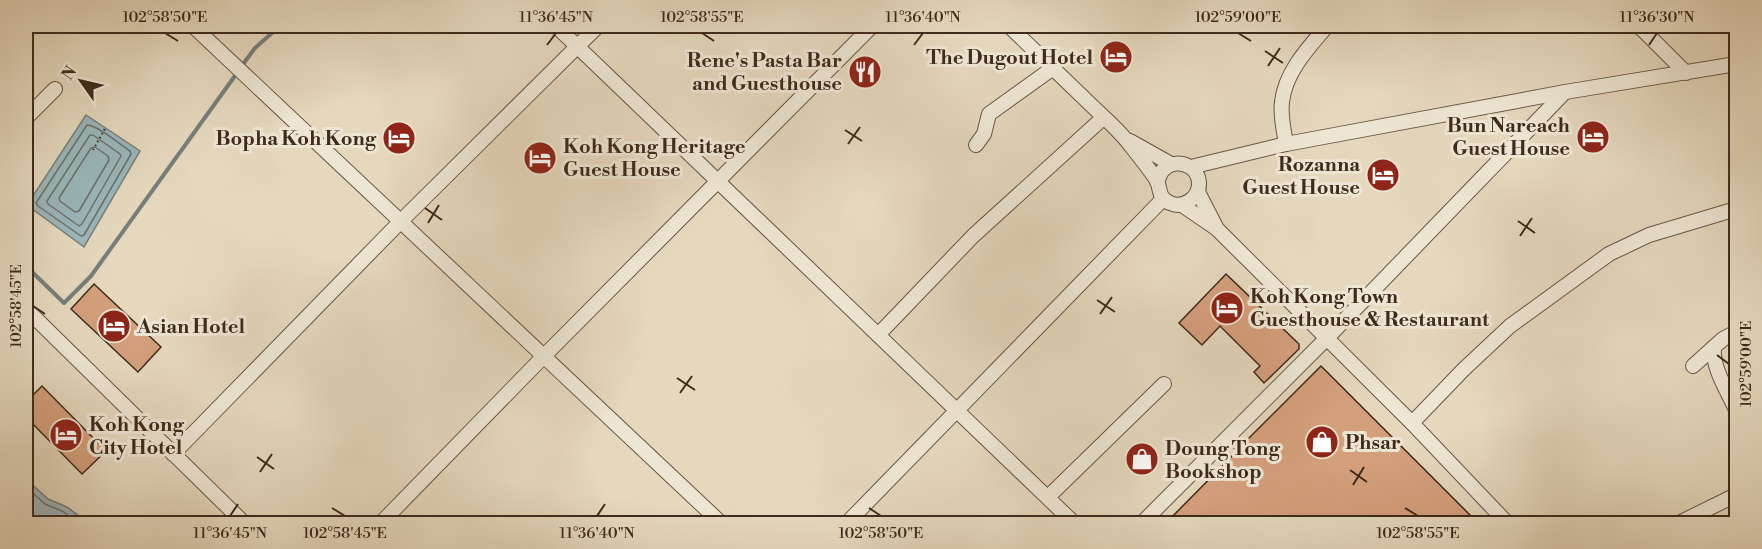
<svg xmlns="http://www.w3.org/2000/svg" width="1762" height="549" viewBox="0 0 1762 549" font-family="'Libre Bodoni',serif">
  <style>
    .water { fill: #9bb7bc; stroke: #767f7c; stroke-width: 1.5 }
    .lines { fill: none; stroke-linecap: round; stroke-linejoin: round }
    .shore { stroke: #6c716c; stroke-width: 1.5 }
    .stream { stroke: #767f7c; stroke-width: 4 }
    .building { fill: #d49f7b; stroke: #3e2b1c; stroke-width: 1.5 }
    .minor-casing { stroke: #685644; stroke-width: 16 }
    .path { stroke: #3e2b1c; stroke-width: 2; stroke-dasharray: 1.5 3; stroke-linecap: butt }
    .minor { stroke: #eee6d4; stroke-width: 14 }
    .ticks { fill: none; stroke: #3e2b1c; stroke-width: 2 }
    .labels { text-anchor: middle; stroke-width: 6; stroke-linejoin: round; paint-order: stroke }
    .poi-label { font-size: 20px; font-weight: bold; fill: #3e2b1c; stroke: #eee6d4; text-anchor: start }
    .neatline { fill: none; stroke: #3e2b1c; stroke-width: 2 }
    .ticks-label { font-size: 15px; text-anchor: middle; fill: #3e2b1c }
  </style>
  <rect width="100%" height="100%" fill="#e5d8bd"/>
  <filter id="stains"><feTurbulence type="fractalNoise" baseFrequency=".00333" numOctaves="4"/><feColorMatrix values="0 0 0 0 .2 0 0 0 0 .09 0 0 0 0 .02 0 0 0 .5 -.17"/></filter>
  <radialGradient id="worn" r=".72"><stop offset=".6" stop-color="#630" stop-opacity="0"/><stop offset="1" stop-color="#630" stop-opacity=".3"/></radialGradient>
  <!-- water -->
  <g class="water">
    <polygon points="86,115 140,151 84,247 27,205"/>
    <polygon points="26,479 48,499 67,507 88,523 26,523"/>
  </g>
  <g class="lines">
    <!-- shore -->
    <g class="shore">
      <path d="M87,125c12,1 32,19 43,26l1,3 -47,81 -3,1 -43,-30 -2,-3z"/>
      <polygon points="90,135 93,135 120,154 121,156 82,224 79,226 48,204 47,201"/>
      <polygon points="95,147 108,156 109,160 79,211 75,212 60,201 59,198 91,148"/>
      <polyline points="26,487 45,504 64,512 78,524"/>
    </g>
    <!-- stream -->
    <g class="stream">
      <polyline points="241,67 255,48 280,26"/>
      <polyline points="26,266 64,303 91,276 237,73"/>
    </g>
  </g>
  <!-- building -->
  <g class="building">
    <polygon points="1226,274 1299,344 1299,349 1264,383 1254,372 1260,366 1220,326 1202,345 1179,323"/>
    <polygon points="94,284 161,347 138,372 71,309"/>
    <polygon points="1321,366 1479,524 1165,524 1237,451 1234,448 1243,438 1246,441"/>
    <polygon points="42,386 106,451 82,474 26,417 26,402"/>
  </g>
  <g class="lines">
    <!-- minor casing -->
    <g class="minor-casing">
      <g id="minor">
        <polyline points="193,26 722,524"/>
        <polyline points="556,26 1075,524"/>
        <path d="M1009,26c26,25 53,51 79,76 13,13 28,25 39,39 7,9 25,31 30,40 4,9 1,17 13,22 13,6 29,-5 29,-19 0,-19 -23,-27 -36,-14 -3,3 -4,8 -6,12"/>
        <polyline points="1639,26 1686,73"/>
        <polyline points="26,118 55,89"/>
        <polyline points="1130,141 1171,164"/>
        <path d="M1286,144c-2,-13 -6,-29 -4,-42 3,-30 27,-55 45,-76"/>
        <polyline points="976,145 984,134 989,114 1053,68"/>
        <polyline points="1191,167 1286,144 1565,92 1736,64"/>
        <polyline points="1198,192 1216,227"/>
        <polyline points="1182,205 1217,229 1412,423 1508,524"/>
        <polyline points="26,309 245,524"/>
        <polyline points="878,335 973,236 1103,118"/>
        <path d="M1714,347c-2,22 14,44 22,63"/>
        <polyline points="1693,366 1723,339 1736,332"/>
        <polyline points="1412,423 1464,369 1510,326 1609,254 1649,235 1736,209"/>
        <polyline points="173,454 400,222 598,26"/>
        <polyline points="1048,497 1164,384"/>
        <polyline points="380,524 544,356 872,26"/>
        <polyline points="846,524 1163,199"/>
        <polyline points="1141,524 1327,338 1565,92"/>
        <polyline points="1677,524 1736,495"/>
      </g>
    </g>
    <!-- path -->
    <polyline class="path" points="93,150 106,127"/>
    <!-- minor -->
    <use href="#minor" class="minor"/>
  </g>
  <!-- ticks -->
  <path class="ticks" d="M165,33l13,8M702,33l12,8M1238,33l13,8M547,45l9,-12M914,45l9,-12M1649,45l8,-12M1265,51l18,12M1268,66l12,-18M845,130l17,11M848,144l12,-17M425,208l17,12M1518,221l17,12M428,223l11,-18M1520,236l12,-18M1097,300l18,12M33,306l12,8M1100,314l12,-17M1717,355l12,9M677,378l18,12M680,393l12,-17M257,457l17,12M1350,470l17,12M260,472l12,-18M1353,485l11,-18M332,508l13,8M869,508l12,8M1405,508l13,8M230,516l8,-12M597,516l8,-12"/>
  <!-- icons -->
  <defs>
    <g id="hotel-disc" transform="scale(1.725)"><circle r="9.5" fill="#8f2418" stroke="#eee6d4"/><path d="M-6-4.5h1.5V1H6V5H4.5V3h-9V5H-6ZM-4 0a1.8 1.8 0 1 1 3.6 0ZM.5 0V-2.5h3Q6-2.5 6 0Z" fill="#fff"/></g>
    <g id="restaurant-disc" transform="scale(1.725)"><circle r="9.5" fill="#8f2418" stroke="#eee6d4"/><path d="M-5-6h1v4h1v-4h1v4h1v-4h1v5L-1.5 .5V6h-2V.5L-5-1ZM5-6V6H3V1.5H1.5Q1.5-4 5-6Z" fill="#fff"/></g>
    <g id="shop-disc" transform="scale(1.725)"><circle r="9.5" fill="#8f2418" stroke="#eee6d4"/><path d="M-5-2.5h2.3a2.7 3.5 0 0 1 5.4 0H5L5.5 6h-11ZM-1.5-2.5h3a1.5 2.3 0 0 0-3 0Z" fill="#fff"/></g>
  </defs>
  <g fill-rule="evenodd">
    <use href="#hotel-disc" x="1116" y="57"/>
    <use href="#restaurant-disc" x="865" y="72"/>
    <use href="#hotel-disc" x="1593" y="137"/>
    <use href="#hotel-disc" x="399" y="138"/>
    <use href="#hotel-disc" x="540" y="158"/>
    <use href="#hotel-disc" x="1383" y="175"/>
    <use href="#hotel-disc" x="1227" y="308"/>
    <use href="#hotel-disc" x="114" y="326"/>
    <use href="#hotel-disc" x="66" y="435"/>
    <use href="#shop-disc" x="1322" y="442"/>
    <use href="#shop-disc" x="1142" y="459"/>
  </g>
  <g class="labels">
    <!-- poi labels -->
    <g class="poi-label">
      <text x="1093" y="64" text-anchor="end">The Dugout Hotel</text>
      <text x="842" y="67" text-anchor="end">Rene's Pasta Bar<tspan x="842" dy="23">and Guesthouse</tspan></text>
      <text x="1570" y="132" text-anchor="end">Bun Nareach<tspan x="1570" dy="23">Guest House</tspan></text>
      <text x="376" y="145" text-anchor="end">Bopha Koh Kong</text>
      <text x="563" y="153">Koh Kong Heritage<tspan x="563" dy="23">Guest House</tspan></text>
      <text x="1360" y="171" text-anchor="end">Rozanna<tspan x="1360" dy="23">Guest House</tspan></text>
      <text x="1250" y="303">Koh Kong Town<tspan x="1250" dy="23">Guesthouse &amp; Restaurant</tspan></text>
      <text x="137" y="333">Asian Hotel</text>
      <text x="89" y="431">Koh Kong<tspan x="89" dy="23">City Hotel</tspan></text>
      <text x="1345" y="449">Phsar</text>
      <text x="1165" y="455">Doung Tong<tspan x="1165" dy="23">Bookshop</tspan></text>
    </g>
  </g>
  <!-- margin -->
  <rect width="1762" height="549" fill="none" stroke="#e5d8bd" stroke-width="66"/>
  <!-- north arrow -->
  <g transform="translate(81 81) rotate(304)" stroke="#eee6d4" stroke-width="4.5" paint-order="stroke">
  <path d="M0-4.5L10 22L0 15L-10 22Z" fill="#3e2b1c"/>
  <text y="-9" font-size="16" font-weight="bold" text-anchor="middle" fill="#3e2b1c">N</text>
  </g>
  <rect x="33" y="33" width="1696" height="483" class="neatline"/>
  <g class="ticks-label">
    <text x="165" y="22">102°58'50"E</text>
    <text x="556" y="22">11°36'45"N</text>
    <text x="702" y="22">102°58'55"E</text>
    <text x="923" y="22">11°36'40"N</text>
    <text x="1238" y="22">102°59'00"E</text>
    <text x="1657" y="22">11°36'30"N</text>
    <text transform="translate(16 306) rotate(-90)" y="5">102°58'45"E</text>
    <text transform="translate(1746 364) rotate(-90)" y="5">102°59'00"E</text>
    <text x="230" y="538">11°36'45"N</text>
    <text x="345" y="538">102°58'45"E</text>
    <text x="597" y="538">11°36'40"N</text>
    <text x="881" y="538">102°58'50"E</text>
    <text x="1418" y="538">102°58'55"E</text>
  </g>
  <rect width="100%" height="100%" filter="url(#stains)"/>
  <rect width="100%" height="100%" fill="url(#worn)"/>
</svg>
